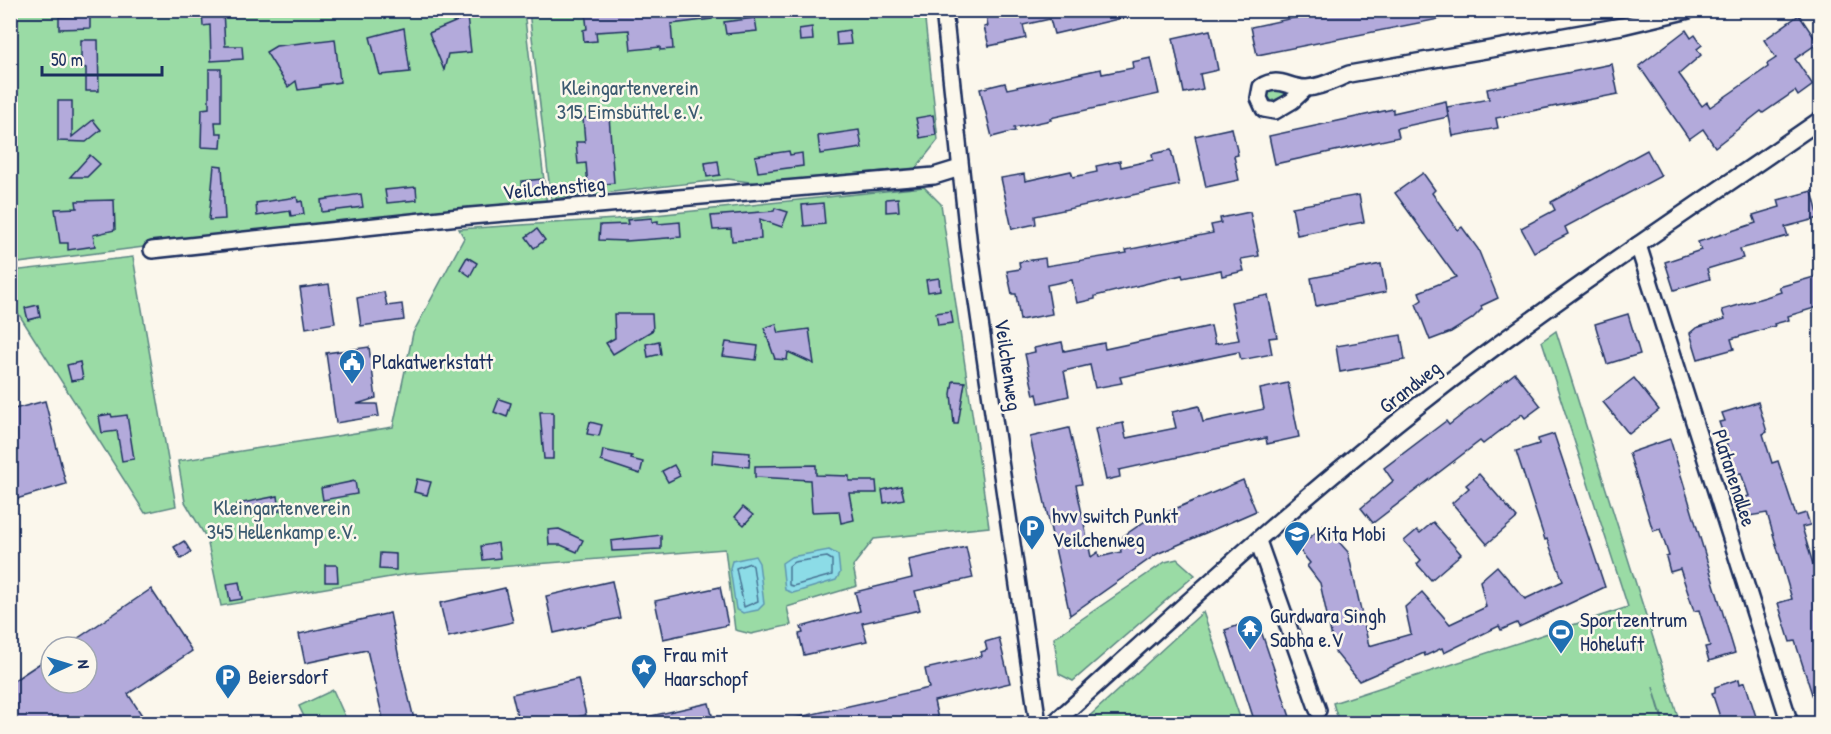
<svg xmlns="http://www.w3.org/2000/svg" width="1831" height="734" viewBox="0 0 1831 734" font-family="'Patrick Hand',sans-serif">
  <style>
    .green { fill: #9adba5; stroke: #5a8582; stroke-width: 1.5 }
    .water { fill: #8cdce7; stroke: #5f97b0; stroke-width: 1.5 }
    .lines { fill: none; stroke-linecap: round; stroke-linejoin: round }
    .shore { stroke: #487495; stroke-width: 1.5 }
    .building { fill: #b3aadb; stroke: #1b2f5e; stroke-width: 1.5 }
    .street-casing { stroke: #1b2f5e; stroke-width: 20 }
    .street { stroke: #fbf7ec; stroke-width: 15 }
    .labels { text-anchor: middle; stroke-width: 5; stroke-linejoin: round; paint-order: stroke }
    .park-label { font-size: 21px; fill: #3b5a70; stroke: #fbf7ec }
    .street-label { font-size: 21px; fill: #1b2f5e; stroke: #fbf7ec }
    .poi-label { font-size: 21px; fill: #1b2f5e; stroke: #fbf7ec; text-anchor: start }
  </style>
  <rect width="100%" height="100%" fill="#fbf7ec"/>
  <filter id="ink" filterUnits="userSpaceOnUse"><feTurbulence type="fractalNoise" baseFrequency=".0167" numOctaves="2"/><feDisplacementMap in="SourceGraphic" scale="12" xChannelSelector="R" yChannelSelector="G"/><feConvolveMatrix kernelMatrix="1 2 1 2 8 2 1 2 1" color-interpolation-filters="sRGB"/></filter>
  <g filter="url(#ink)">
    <!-- green -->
    <g class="green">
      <polygon points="11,11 524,11 547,206 363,219 11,264 12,271 133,257 176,506 145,513 11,302"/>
      <polygon points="529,11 924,11 938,140 916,168 757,183 728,179 551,199"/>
      <polygon points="1273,86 1293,92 1272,101 1267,96 1269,88"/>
      <polygon points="924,187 941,204 989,527 874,539 853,566 857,586 787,607 791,625 751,634 735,630 725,549 408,574 221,606 207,539 185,502 178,461 393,427 413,333 464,238 459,229 616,219"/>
      <polygon points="1556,331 1680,723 1664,723 1653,687 1663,723 1339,723 1333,703 1628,607 1542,341"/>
      <polygon points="1177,559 1195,575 1073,681 1059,674 1054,638 1165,562"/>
      <polygon points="1203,612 1242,723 1082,723"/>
      <polygon points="333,690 348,723 307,723 299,706"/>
    </g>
    <!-- water -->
    <g class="water">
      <polygon points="829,550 838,555 840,573 836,580 793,593 785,590 782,563 791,557"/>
      <polygon points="755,556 759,563 764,604 758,610 743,613 736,609 730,568 732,561"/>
    </g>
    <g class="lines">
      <!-- shore -->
      <g class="shore">
        <polygon points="827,557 832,560 832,575 793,586 789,585 789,566 794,562"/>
        <polygon points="750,563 753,566 758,601 744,607 736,568"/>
      </g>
    </g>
    <!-- building -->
    <g class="building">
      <polygon points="202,10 223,10 225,46 242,46 243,59 211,61 210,25 203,26"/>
      <polygon points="585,10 712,10 712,19 671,24 673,49 660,50 660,47 631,50 629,30 596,32 597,41 584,42 583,30 587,29"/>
      <polygon points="985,10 1130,10 1131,16 1054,34 1050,19 1023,25 1026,38 989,46 984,27 988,26"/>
      <polygon points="1330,10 1448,10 1449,17 1257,55 1251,27"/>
      <polygon points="1799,15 1818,43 1795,59 1813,85 1798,96 1795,91 1763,113 1761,111 1715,147 1703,129 1689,139 1639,66 1686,30 1691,38 1695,35 1702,45 1697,49 1701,55 1679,74 1702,106 1707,102 1710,107 1768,67 1767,64 1776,58 1764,40"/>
      <polygon points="90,16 90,28 59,29 59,17"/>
      <polygon points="467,17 471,52 448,54 444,70 429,33"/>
      <polygon points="755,18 757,31 726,34 724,22"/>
      <polygon points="812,27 813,40 800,41 799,29"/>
      <polygon points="404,28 410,72 380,75 370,37"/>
      <polygon points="849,30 851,44 837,45 836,32"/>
      <polygon points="1210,30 1218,70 1200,74 1203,89 1184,93 1173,38"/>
      <polygon points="335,39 340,82 320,85 320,87 298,90 296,81 288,87 266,52 276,46"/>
      <polygon points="81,40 98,40 99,91 86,91 86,68 81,66"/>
      <polygon points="1151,58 1159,94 1050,118 1051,120 1014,128 1015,131 992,137 980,89 1005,83 1007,89 1101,69 1102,74 1133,68 1132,62"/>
      <polygon points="1612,64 1618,94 1496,118 1498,128 1453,136 1447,107 1489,99 1487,89"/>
      <polygon points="209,69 221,69 221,122 215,122 216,133 222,133 221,148 201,147 202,109 209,108"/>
      <polygon points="58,101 72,101 72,137 93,120 101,130 86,142 58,141"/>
      <polygon points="1446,101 1448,117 1397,128 1399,137 1275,164 1269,136 1393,109 1393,113"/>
      <polygon points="933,115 936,135 920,138 916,118"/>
      <polygon points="609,116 614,183 588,186 586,163 578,164 576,142 585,142 583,118"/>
      <polygon points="1232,128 1238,155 1234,156 1239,180 1206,187 1195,136"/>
      <polygon points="859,130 862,148 820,154 818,136"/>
      <polygon points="1171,150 1179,185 1035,216 1036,224 1012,229 1001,178 1024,174 1025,181 1071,171 1073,177 1097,172 1096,166 1120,161 1121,167 1153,160 1152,154"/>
      <polygon points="1647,150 1661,176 1565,227 1568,234 1534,252 1521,228 1555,210 1551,202"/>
      <polygon points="789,151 790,155 802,153 803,166 758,172 755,156"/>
      <polygon points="90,155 100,164 87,177 70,177"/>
      <polygon points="718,161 720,175 707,177 705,163"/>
      <polygon points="214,165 222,166 225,219 209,220"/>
      <polygon points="1423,173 1435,190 1432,193 1458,230 1462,227 1478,249 1498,298 1481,306 1482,309 1472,319 1451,332 1430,340 1416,304 1422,300 1419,292 1456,277 1395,193"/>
      <polygon points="543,179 545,193 523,195 522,181"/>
      <polygon points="416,187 417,200 387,203 385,190"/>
      <polygon points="1812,191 1819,218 1785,227 1788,236 1740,249 1743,258 1707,269 1710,279 1674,290 1665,262 1701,250 1698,242 1756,223 1753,215 1780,207 1778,200"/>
      <polygon points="361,194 363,207 322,212 321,200"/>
      <polygon points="1359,195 1364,222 1297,235 1292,207"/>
      <polygon points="297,197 298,202 302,201 304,214 291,216 290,211 257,216 256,203"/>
      <polygon points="898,198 899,211 886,212 886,199"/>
      <polygon points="114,200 115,230 93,235 95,246 68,250 68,243 60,243 55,209 77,208 76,201"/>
      <polygon points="823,203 825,224 804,226 802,205"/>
      <polygon points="775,208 788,212 782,227 760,219 761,239 732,241 731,229 713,230 711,216 774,211"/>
      <polygon points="1250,212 1259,256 1241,259 1244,271 1222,276 1221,270 1183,278 1182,275 1095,296 1095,299 1077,303 1072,280 1047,285 1052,314 1020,320 1016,294 1012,294 1007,271 1020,269 1019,262 1045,258 1046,266 1127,253 1126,250 1213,233 1211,225 1221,223 1220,218"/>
      <polygon points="652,218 652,222 658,221 658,224 680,222 681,237 626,241 599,240 600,225 628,224 627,220"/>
      <polygon points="537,229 545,240 534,248 526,237"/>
      <polygon points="467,257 477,263 470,276 460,269"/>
      <polygon points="1381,264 1386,292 1316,306 1311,278"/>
      <polygon points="1821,275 1821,306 1788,316 1789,320 1774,324 1775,326 1731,339 1734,349 1698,359 1690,333 1696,328 1725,319 1722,310 1766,297 1781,292 1779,287"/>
      <polygon points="939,278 940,290 928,292 926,280"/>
      <polygon points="329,284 335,323 306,328 300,288"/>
      <polygon points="384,292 387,306 402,304 404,320 361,326 357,298"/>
      <polygon points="1268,295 1277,337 1269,338 1272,354 1241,360 1239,352 1120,377 1122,383 1095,388 1090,365 1064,371 1069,396 1039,403 1037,394 1034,395 1025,354 1035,352 1034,348 1062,342 1064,351 1104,343 1105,349 1211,326 1215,344 1239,340 1231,302"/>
      <polygon points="38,305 40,317 28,320 25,308"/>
      <polygon points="951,311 953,323 938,325 936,313"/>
      <polygon points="614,314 652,314 653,330 613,354 606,343 615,338"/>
      <polygon points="1628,314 1640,354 1607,364 1595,324"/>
      <polygon points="776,324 779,333 809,329 814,364 788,352 787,360 775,359 764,328"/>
      <polygon points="1401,335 1405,360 1340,372 1336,346"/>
      <polygon points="659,341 661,354 648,357 646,344"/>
      <polygon points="726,342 758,346 756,360 723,356"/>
      <polygon points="369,347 376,398 357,404 377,404 379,416 336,423 326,353"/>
      <polygon points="80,362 83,379 71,381 67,365"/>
      <polygon points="1515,373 1541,406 1525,418 1522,414 1483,444 1480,441 1373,523 1361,508 1393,481 1384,468 1446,421 1449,425"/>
      <polygon points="1634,378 1659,410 1629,434 1603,402"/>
      <polygon points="953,381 965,382 958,424 954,424 951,394"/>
      <polygon points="1288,383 1299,437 1267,444 1266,438 1119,470 1120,477 1106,480 1095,429 1123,423 1126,438 1176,428 1172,412 1199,406 1203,422 1264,409 1260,389"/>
      <polygon points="499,399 511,403 507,417 494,412"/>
      <polygon points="45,401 66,484 10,501 10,410"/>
      <polygon points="1758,402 1767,432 1763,434 1772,463 1778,461 1796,516 1806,513 1810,525 1802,527 1821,591 1821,712 1818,713 1795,641 1790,642 1778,603 1792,599 1767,513 1749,516 1743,498 1749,496 1741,473 1737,474 1719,422 1725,421 1722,413"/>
      <polygon points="540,412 553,412 553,459 544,459"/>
      <polygon points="111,414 112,417 127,415 134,459 122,461 117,431 102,433 99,416"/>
      <polygon points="590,422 602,425 599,436 587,434"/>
      <polygon points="1069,428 1082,484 1076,485 1091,557 1098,552 1099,557 1121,552 1119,539 1144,522 1243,480 1256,511 1157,554 1070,615 1030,437"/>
      <polygon points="1554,434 1605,587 1519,627 1517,623 1501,630 1499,626 1444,653 1442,648 1425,656 1424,653 1359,681 1335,652 1320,583 1307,566 1310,563 1298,548 1324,525 1348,552 1369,646 1411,634 1405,607 1422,592 1450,624 1486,607 1480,581 1497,566 1525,599 1563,581 1547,539 1545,540 1516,451 1539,444 1538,439"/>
      <polygon points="1670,439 1735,653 1709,661 1705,647 1710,646 1699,610 1694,611 1680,569 1670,572 1666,557 1669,556 1660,529 1653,531 1629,453"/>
      <polygon points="603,450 632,456 631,459 643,462 640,474 601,461"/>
      <polygon points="713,450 750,453 749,467 712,463"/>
      <polygon points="674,465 680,476 668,482 662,471"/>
      <polygon points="816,465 816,475 849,476 849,481 876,481 877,493 849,493 854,520 841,523 839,511 812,512 810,480 755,477 755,466"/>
      <polygon points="1479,474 1517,518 1487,544 1452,503 1469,488 1466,485"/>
      <polygon points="417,479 431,482 427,495 414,492"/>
      <polygon points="355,481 357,494 323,500 321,488"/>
      <polygon points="901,486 904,499 884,503 882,490"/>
      <polygon points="278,496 280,511 239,518 237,504"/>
      <polygon points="743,507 753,515 744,525 735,517"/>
      <polygon points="1433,522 1461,554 1431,580 1417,564 1421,560 1404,541 1417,530 1420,533"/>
      <polygon points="559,529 583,540 577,552 561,545 549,545 548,530"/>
      <polygon points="661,535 661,549 612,551 611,541"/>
      <polygon points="184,541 191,552 181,559 174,547"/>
      <polygon points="498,543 500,558 483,560 481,546"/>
      <polygon points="966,547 973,578 915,591 920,610 862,623 867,641 804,655 799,634 803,633 801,627 860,611 855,592 912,578 908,560"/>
      <polygon points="380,553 396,554 396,570 379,569"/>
      <polygon points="325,565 337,565 338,582 325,582"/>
      <polygon points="612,581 620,618 554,633 546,596"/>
      <polygon points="239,582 242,599 230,601 227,584"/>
      <polygon points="720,587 728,625 663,639 655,601"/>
      <polygon points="505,588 513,622 448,637 440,603"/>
      <polygon points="151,589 192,651 128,694 147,723 10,723 10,683 51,656 51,683 87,683 87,647 65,647"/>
      <polygon points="390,613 399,658 415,723 384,723 367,650 305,663 299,634"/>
      <polygon points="1257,619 1275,672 1292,723 1255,723 1225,630"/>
      <polygon points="999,638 1010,683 934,701 938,719 919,723 796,723 795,718 929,688 925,669 982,656 981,652 987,650 985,642"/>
      <polygon points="578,679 586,715 548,723 519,723 512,694"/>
      <polygon points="1739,679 1740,684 1745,682 1758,723 1722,723 1712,693 1715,692 1715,687"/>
      <polygon points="709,703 714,723 643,723 642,718"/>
    </g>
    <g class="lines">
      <!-- street casing -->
      <g class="street-casing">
        <g id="street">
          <polyline points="944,10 969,246 1038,724"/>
          <path d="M1306,88l-14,13 -17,10 -11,-2 -5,-11 2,-11c18,-12 28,2 46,1 15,-1 29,-9 42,-14l273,-48 67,-16"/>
          <polyline points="1638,245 1790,724"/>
          <polyline points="152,250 459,217 934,176 960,168"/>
          <polyline points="1258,541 1318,710"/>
          <path d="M1053,724c123,-111 244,-224 375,-326 126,-99 261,-187 392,-278"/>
        </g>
      </g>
      <!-- street -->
      <use href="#street" class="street"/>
    </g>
  </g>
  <!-- icons -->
  <defs>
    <g id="civic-pin" transform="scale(1.35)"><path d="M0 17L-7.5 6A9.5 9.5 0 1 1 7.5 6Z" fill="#1f6fb2" stroke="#fbf7ec"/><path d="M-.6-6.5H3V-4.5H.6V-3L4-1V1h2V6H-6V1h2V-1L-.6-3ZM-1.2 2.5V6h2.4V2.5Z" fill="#fff"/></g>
    <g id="parking-pin" transform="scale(1.35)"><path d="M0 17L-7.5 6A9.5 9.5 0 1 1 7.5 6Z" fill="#1f6fb2" stroke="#fbf7ec"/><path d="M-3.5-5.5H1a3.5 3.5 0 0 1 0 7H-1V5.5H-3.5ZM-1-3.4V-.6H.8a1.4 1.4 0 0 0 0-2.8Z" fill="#fff"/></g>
    <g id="school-pin" transform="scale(1.35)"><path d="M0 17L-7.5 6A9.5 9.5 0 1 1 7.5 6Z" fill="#1f6fb2" stroke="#fbf7ec"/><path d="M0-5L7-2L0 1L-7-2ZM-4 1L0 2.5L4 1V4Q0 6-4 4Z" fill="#fff"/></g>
    <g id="temple-pin" transform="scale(1.35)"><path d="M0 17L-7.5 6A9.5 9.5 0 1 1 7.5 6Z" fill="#1f6fb2" stroke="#fbf7ec"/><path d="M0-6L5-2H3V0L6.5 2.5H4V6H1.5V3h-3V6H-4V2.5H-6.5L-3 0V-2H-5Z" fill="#fff"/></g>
    <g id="stadium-pin" transform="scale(1.35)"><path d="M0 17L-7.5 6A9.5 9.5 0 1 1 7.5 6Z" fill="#1f6fb2" stroke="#fbf7ec"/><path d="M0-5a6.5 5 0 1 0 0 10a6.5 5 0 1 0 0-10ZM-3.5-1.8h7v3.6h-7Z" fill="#fff"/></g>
    <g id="sight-pin" transform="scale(1.35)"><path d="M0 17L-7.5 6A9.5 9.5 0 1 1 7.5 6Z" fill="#1f6fb2" stroke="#fbf7ec"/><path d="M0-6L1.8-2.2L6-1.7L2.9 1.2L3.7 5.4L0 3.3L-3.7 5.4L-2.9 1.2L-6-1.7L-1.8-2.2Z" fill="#fff"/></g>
  </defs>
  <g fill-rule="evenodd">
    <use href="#civic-pin" x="352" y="362"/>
    <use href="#parking-pin" x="1032" y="528"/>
    <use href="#school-pin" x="1297" y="534"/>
    <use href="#temple-pin" x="1250" y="628"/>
    <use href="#stadium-pin" x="1561" y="632"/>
    <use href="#sight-pin" x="644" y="667"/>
    <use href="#parking-pin" x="228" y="677"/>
  </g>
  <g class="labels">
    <!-- park labels -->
    <g class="park-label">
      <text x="630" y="95">Kleingartenverein<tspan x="630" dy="24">315 Eimsbüttel e.V.</tspan></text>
      <text x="282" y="515">Kleingartenverein<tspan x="282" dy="24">345 Hellenkamp e.V.</tspan></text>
    </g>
    <!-- street labels -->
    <g class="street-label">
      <text transform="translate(554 188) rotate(-5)" y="7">Veilchenstieg</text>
      <text transform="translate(1008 365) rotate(82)" y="7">Veilchenweg</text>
      <text transform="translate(1410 387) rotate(-38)" y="7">Grandweg</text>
      <text transform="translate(1734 478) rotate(72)" y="7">Platanenallee</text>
    </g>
    <!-- poi labels -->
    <g class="poi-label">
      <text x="372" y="369">Plakatwerkstatt</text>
      <text x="1052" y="523">hvv switch Punkt<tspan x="1052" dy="24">Veilchenweg</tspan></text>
      <text x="1316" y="541">Kita Mobi</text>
      <text x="1270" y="623">Gurdwara Singh<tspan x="1270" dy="24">Sabha e.V</tspan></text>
      <text x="1580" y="627">Sportzentrum<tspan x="1580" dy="24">Hoheluft</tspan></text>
      <text x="664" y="662">Frau mit<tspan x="664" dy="24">Haarschopf</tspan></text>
      <text x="248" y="684">Beiersdorf</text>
    </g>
  </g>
  <!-- margin -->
  <rect width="1831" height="734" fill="none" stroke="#fbf7ec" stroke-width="36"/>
  <rect x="18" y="18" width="1795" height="698" fill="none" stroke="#1b2f5e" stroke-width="2" filter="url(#ink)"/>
  <!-- north arrow -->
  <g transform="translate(69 665) rotate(86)"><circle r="28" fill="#fbf7ec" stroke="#a1a7b3" stroke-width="1.5"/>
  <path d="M0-4.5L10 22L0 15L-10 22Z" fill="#1f6fb2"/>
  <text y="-9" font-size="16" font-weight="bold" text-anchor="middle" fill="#1b2f5e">N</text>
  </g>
  <!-- scale -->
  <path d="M42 66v9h120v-9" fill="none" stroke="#1b2f5e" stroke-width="3"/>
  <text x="51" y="66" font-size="18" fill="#1b2f5e" stroke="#fbf7ec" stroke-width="4.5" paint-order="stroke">50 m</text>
</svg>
